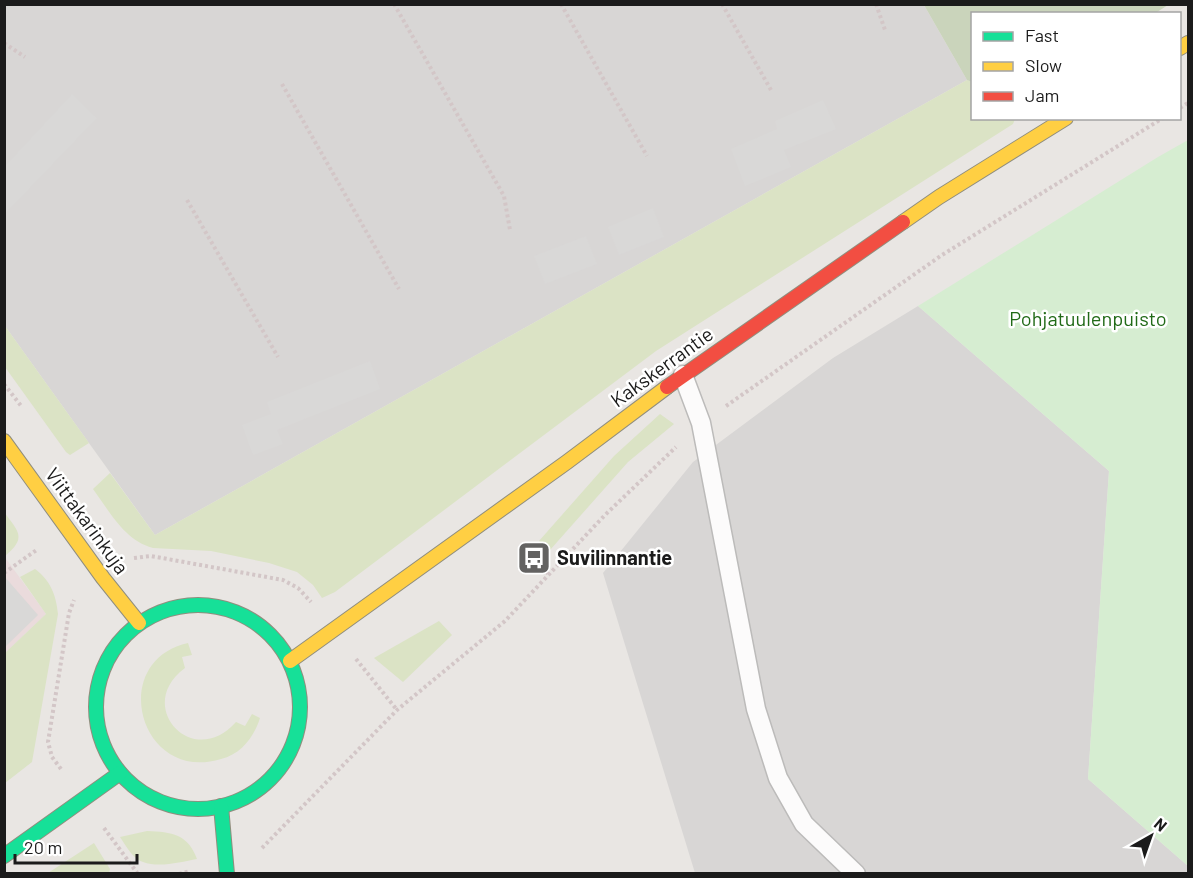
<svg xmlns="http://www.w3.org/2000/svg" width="1193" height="878" viewBox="0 0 1193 878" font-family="Barlow,sans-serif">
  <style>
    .residential { fill: #d8d6d5 }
    .commercial { fill: #eadbdc }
    .grass { fill: #dbe3c5 }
    .forest { fill: #cad4bb }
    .park { fill: #d6edd1 }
    .parking { fill: #d9d8d7 }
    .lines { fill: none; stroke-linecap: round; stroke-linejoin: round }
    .lane-casing { stroke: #bcbbba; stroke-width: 21 }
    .fast-casing { stroke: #908e7e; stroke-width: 16 }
    .slow-casing { stroke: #908e7e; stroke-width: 16 }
    .jam-casing { stroke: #908e7e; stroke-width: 16 }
    .path { stroke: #d3c6c7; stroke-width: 4; stroke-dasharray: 3 3; stroke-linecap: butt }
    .lane { stroke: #fcfbfb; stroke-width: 18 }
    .fast { stroke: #16e098; stroke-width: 14 }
    .slow { stroke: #ffcf43; stroke-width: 14 }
    .jam { stroke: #f24e42; stroke-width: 14 }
    .labels { text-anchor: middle; stroke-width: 5; stroke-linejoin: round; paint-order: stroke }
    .park-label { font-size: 20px; fill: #216a17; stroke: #fff }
    .street-label { font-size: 20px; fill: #1b1b1b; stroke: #fff }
    .poi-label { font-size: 20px; font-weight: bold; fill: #1b1b1b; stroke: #fff; text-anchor: start }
  </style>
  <rect width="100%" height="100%" fill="#e9e6e3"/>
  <!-- residential -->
  <g class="residential">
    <polygon points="4,5 924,5 967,80 155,535 5,326"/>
    <polygon points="918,306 1109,471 1088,779 1188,866 1188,873 695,873 603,573 693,462 833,358"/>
  </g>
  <!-- commercial -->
  <polygon class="commercial" points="4,556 46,614 5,653 4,653"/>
  <!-- grass -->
  <g class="grass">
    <path d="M967,80l5,2v36l43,1 -2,5 -357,227 -321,241 -13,6 -9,-13 -16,-13 -28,-9 -58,-12 -58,-3c-29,-8 -43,-36 -60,-59l17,-16 45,62z"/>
    <polygon points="4,326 5,326 89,443 70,455 66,452 5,367"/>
    <polygon points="660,414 674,424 628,462 550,550 539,541 614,456"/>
    <path d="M4,512c15,20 23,26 1,44z"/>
    <path d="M35,569c16,12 21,26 23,45l-26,148 -27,21v-130l41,-39 -26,-37z"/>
    <polygon points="439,621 452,635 403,682 374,658"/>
    <path d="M188,643l4,12 -10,2 3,11c-52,38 8,103 51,54l9,4 7,-12 8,4c-6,19 -19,36 -39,41 -82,25 -114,-98 -33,-116z"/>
    <path d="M147,831c25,1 41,3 50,28 -16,3 -38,9 -54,3 -10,-3 -17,-16 -23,-25z"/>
    <polygon points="94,843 110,869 109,873 48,873"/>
  </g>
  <!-- forest -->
  <polygon class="forest" points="924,5 1168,5 1154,14 972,14 972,82 967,80"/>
  <!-- park -->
  <polygon class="park" points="1188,140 1188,866 1088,779 1109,471 918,306 1158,157"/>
  <!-- parking -->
  <g class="parking">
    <polygon points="72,94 97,118 5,214 5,166"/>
    <polygon points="823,100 836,129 784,150 791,167 745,186 731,149 777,129 775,121"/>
    <polygon points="653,208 664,237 619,255 608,227"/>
    <polygon points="586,236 597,264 545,284 534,256"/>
    <polygon points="370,361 380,389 277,430 283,444 253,455 242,425 271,414 267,402"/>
    <polygon points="4,576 38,615 5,647 4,647"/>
  </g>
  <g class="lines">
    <!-- lane casing -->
    <g class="lane-casing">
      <polyline id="lane" points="683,375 701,423 756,709 778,778 804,824 856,874"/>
    </g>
    <!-- fast casing -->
    <g class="fast-casing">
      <g id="fast">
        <circle cx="198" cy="707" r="102"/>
        <polyline points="221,806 227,874"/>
        <polyline points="4,856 120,773"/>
      </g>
    </g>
    <!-- slow casing -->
    <g class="slow-casing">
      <g id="slow">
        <polyline points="1180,48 1188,43"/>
        <polyline points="903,222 939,197 1066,118"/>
        <polyline points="4,441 103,578 139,623"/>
        <polyline points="290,661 567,462 667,387"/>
      </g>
    </g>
    <!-- jam casing -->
    <g class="jam-casing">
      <polyline id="jam" points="667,387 903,222"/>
    </g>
    <!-- path -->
    <g class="path">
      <polyline points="394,4 504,196 510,230"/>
      <polyline points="561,4 647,156"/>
      <polyline points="722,4 771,90"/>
      <polyline points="876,4 885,30"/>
      <polyline points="4,43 25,57"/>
      <polyline points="282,84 399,289"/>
      <polyline points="1180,108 1188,103"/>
      <polyline points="187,200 278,357"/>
      <polyline points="4,384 22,407"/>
      <polyline points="726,406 942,255 1163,118"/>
      <polyline points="134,558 151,556 283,580 298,588 311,602"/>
      <polyline points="534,558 549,575"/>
      <polyline points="4,573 38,549"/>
      <polyline points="356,659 397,710"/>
      <polyline points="61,769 52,757 48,742 69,613 74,600"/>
      <polyline points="104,828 138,874"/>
      <polyline points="262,848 397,710 505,621 605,515 676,447"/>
      <polyline points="179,874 190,871"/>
    </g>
    <!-- lane -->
    <use href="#lane" class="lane"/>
    <!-- fast -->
    <use href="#fast" class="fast"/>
    <!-- slow -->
    <use href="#slow" class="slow"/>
    <!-- jam -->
    <use href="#jam" class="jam"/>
  </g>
  <!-- icons -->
  <defs>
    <g id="bus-square" transform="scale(1.725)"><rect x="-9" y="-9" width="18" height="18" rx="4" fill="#636261" stroke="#fff"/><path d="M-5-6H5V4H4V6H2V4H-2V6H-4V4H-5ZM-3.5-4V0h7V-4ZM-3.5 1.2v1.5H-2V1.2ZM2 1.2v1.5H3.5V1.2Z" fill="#fff"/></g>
  </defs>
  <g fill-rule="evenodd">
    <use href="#bus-square" x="534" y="558"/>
  </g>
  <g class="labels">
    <!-- park labels -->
    <g class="park-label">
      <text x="1088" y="326">Pohjatuulenpuisto</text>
    </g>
    <!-- street labels -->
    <g class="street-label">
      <text transform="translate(662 367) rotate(-36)" y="7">Kakskerrantie</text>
      <text transform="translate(87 521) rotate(54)" y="7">Viittakarinkuja</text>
    </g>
    <!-- poi labels -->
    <g class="poi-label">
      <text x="557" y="565">Suvilinnantie</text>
    </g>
  </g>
  <!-- border -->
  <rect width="1193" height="878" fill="none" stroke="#1b1b1b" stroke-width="12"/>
  <!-- legend -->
  <rect x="971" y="12" width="210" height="108" fill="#ffffff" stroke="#a4a4a4" stroke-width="1.5"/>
  <rect x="983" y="32" width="30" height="9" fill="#16e098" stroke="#a4a4a4" stroke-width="1.5"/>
  <text x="1025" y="42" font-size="18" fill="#1b1b1b">Fast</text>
  <rect x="983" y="62" width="30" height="9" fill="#ffcf43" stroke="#a4a4a4" stroke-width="1.5"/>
  <text x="1025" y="72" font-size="18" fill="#1b1b1b">Slow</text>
  <rect x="983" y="92" width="30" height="9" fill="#f24e42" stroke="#a4a4a4" stroke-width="1.5"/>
  <text x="1025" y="102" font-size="18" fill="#1b1b1b">Jam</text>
  <!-- north arrow -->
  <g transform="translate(1151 836) rotate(40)" stroke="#ffffff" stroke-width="4.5" paint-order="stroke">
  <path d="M0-4.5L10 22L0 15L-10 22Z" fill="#1b1b1b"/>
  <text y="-9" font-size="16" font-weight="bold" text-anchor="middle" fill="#1b1b1b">N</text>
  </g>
  <!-- scale -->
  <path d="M15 854v9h122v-9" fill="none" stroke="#1b1b1b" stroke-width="3"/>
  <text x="24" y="854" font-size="18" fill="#1b1b1b" stroke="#ffffff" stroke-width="4.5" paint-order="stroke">20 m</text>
</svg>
